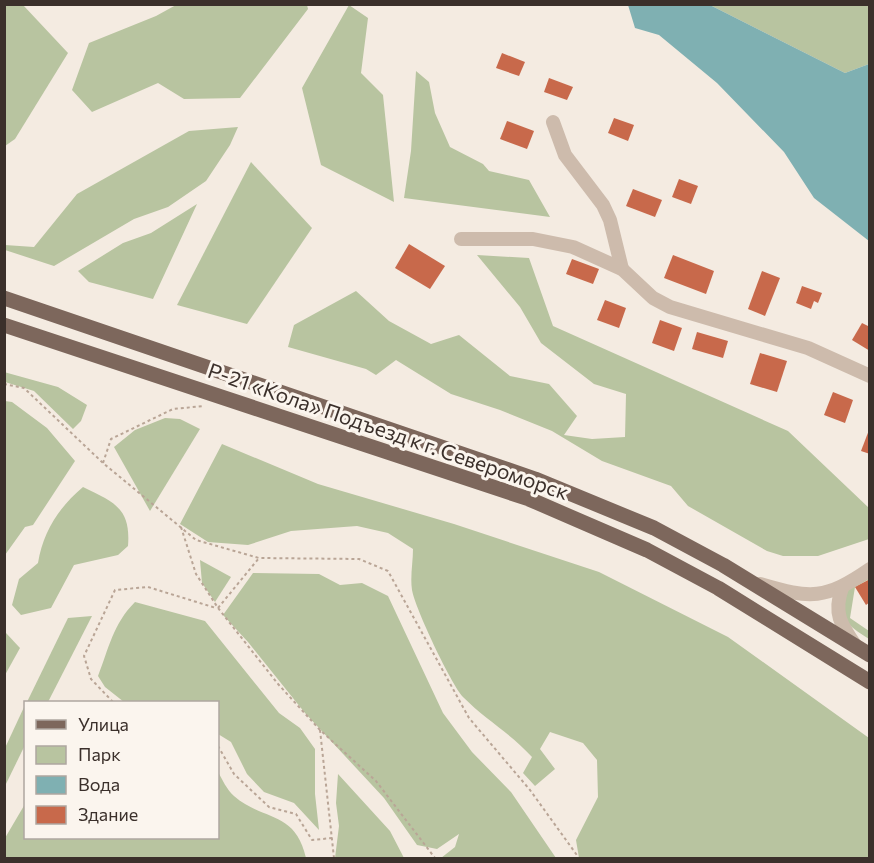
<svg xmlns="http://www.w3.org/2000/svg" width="874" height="863" viewBox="0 0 874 863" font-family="Commissioner,sans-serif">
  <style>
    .green { fill: #b8c4a0 }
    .water { fill: #7fb0b2 }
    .building { fill: #c8694b }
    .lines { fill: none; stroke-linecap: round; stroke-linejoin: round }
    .path { stroke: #b9a596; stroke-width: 2; stroke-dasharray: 3 3; stroke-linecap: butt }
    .minor { stroke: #cdbbac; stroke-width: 14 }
    .major { stroke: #7d675c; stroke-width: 15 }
    .labels { text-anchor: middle; stroke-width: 6; stroke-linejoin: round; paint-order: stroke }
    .street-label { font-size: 21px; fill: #3b302b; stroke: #fbf5ee }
  </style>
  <rect width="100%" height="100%" fill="#f4ebe1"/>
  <!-- green -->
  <g class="green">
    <polygon points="5,4 23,5 68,53 15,139 5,146"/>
    <polygon points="307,5 308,9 240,98 184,99 158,83 92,112 72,90 89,43 156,16 176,5"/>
    <polygon points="349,5 368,18 361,73 383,95 394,202 321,165 302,88"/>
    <polygon points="710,5 869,5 869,64 845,73"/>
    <polygon points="416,71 429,82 435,113 450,147 483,164 489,171 529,180 550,217 404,198 411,151"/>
    <polygon points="238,127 230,145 206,181 168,207 134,219 54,266 5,250 5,245 34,247 77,194 189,131"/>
    <polygon points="251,162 312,228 247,324 177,305"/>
    <polygon points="197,204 153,299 89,282 78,271 123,243 151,233"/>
    <polygon points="477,255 529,258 553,326 788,431 869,508 869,539 818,556 783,556 767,551 688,506 671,486 602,461 552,431 500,410 451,394 396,360 376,375 366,369 288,347 294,325 356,291 389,321 431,344 459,335 510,376 549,384 577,416 564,435 592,439 625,437 626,394 594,384 541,343 520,307"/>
    <polygon points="4,372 58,387 87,405 81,421 73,429 34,391 5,382"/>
    <polygon points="5,401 12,402 47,428 75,461 33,525 25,527 5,555"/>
    <polygon points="165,418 180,419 200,429 150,511 114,447 135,430"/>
    <path d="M222,444l96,40 136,40 145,48 129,65 141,101v120h-290l-3,-18 22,-43 -1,-37 -14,-17 -33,-11 -10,17 15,20 -20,17 -12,-13 9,-16c-22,-24 -46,-37 -69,-60 -12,-13 -48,-89 -51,-107 -2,-13 1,-28 1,-41l-25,-16 -31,-7 -66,5 -43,14 -40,-3 -28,-18z"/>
    <path d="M83,487c31,15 48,21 45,59l-10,9 -44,10 -23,43 -30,7 -9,-10 7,-26 19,-16c5,-31 21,-56 45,-76z"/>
    <polygon points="200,560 231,577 215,602 202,583"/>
    <polygon points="253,573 319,574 340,585 362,583 388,596 443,713 472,752 511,792 556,858 441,858 455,847 459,834 437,849 417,845 384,798 305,713 248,642 223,615"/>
    <path d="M869,573v6l-14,8 -5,31 19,13v8c-24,-16 -27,-16 -25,-46z"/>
    <path d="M135,602l70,19 74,92 21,15 15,21v45l4,36 -25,-27 -30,-11 -17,-18 -16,-32 -13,-8v-32h-94l-19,-15 -7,-11c11,-28 15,-52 37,-74z"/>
    <polygon points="92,616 48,702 27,702 68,618"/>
    <polygon points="6,633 20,648 5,675 4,634"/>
    <polygon points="25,705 25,745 5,786 5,748"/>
    <path d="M218,772c4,7 9,18 16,24 30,26 61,14 72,62h-301v-20l20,-34 1,34h192z"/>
    <polygon points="338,774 390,831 404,858 335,858 339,826 336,803"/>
  </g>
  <!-- water -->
  <polygon class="water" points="628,5 710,5 845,73 869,64 869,241 814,198 784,152 717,83 659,35 635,28"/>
  <!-- building -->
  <g class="building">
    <polygon points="502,53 525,62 519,76 496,68"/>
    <polygon points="549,78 573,87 567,100 544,92"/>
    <polygon points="614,118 634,125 628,141 608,133"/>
    <polygon points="507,121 534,131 527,149 500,139"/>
    <polygon points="679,179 698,186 691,204 672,197"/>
    <polygon points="633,189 662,200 655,217 626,206"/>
    <polygon points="409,244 445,266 430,289 395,268"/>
    <polygon points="673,255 714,271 706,294 664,278"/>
    <polygon points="572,259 599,269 593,284 566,274"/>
    <polygon points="762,271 780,278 765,316 748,309"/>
    <polygon points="802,286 822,293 818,303 814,301 811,309 796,303"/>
    <polygon points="605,300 626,308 619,328 597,320"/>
    <polygon points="660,320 682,328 674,351 652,343"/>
    <polygon points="862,323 870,327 870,351 852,340"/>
    <polygon points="697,332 728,341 723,358 692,349"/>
    <polygon points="760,353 787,361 777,392 750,384"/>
    <polygon points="833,392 853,400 845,423 824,415"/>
    <polygon points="869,430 870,430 870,454 861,451"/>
    <polygon points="870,579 870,602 866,605 855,587"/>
  </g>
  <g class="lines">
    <!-- path -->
    <g class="path">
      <polyline points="4,384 24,388 103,463 196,540 259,558 359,559 388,571 469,718 530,790 579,858"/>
      <polyline points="103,463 111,439 173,409 204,406"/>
      <polyline points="181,527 196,574 218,608 278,684 320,730 376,781 435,858"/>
      <polyline points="218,608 259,558"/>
      <polyline points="113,702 91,679 84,656 115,590 148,587 216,608"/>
      <polyline points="320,730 334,858"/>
      <polyline points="218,746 234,774 269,807 296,814 312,840 332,838"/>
    </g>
    <!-- minor -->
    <g class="minor">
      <polyline points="553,122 565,155 603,205 610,220 622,269"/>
      <polyline points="461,239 533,239 573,247 622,269 653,298 670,307 808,348 870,376"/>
      <path d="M760,584c51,15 65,16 110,-15"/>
      <path d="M842,588c-9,25 -1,37 13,57"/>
    </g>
    <!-- major -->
    <g class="major">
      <polyline points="4,298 535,479 654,528 723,565 870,655"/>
      <polyline points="4,325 529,499 647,550 718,588 870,682"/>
    </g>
  </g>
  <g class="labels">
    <!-- street labels -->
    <g class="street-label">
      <text transform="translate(388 432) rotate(19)" y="7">Р-21 «Кола» Подъезд к г. Североморск</text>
    </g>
  </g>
  <!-- border -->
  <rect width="874" height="863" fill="none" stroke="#3b302b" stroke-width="12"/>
  <!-- legend -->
  <rect x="24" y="701" width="195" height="138" fill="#fbf5ee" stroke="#aea6a0" stroke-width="1.5"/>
  <rect x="36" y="720" width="30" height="9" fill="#7d675c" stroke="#aea6a0" stroke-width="1.5"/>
  <text x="78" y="731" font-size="18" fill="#3b302b">Улица</text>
  <rect x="36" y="746" width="30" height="18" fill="#b8c4a0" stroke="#aea6a0" stroke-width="1.5"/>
  <text x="78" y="761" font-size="18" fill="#3b302b">Парк</text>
  <rect x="36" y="776" width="30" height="18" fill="#7fb0b2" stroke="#aea6a0" stroke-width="1.5"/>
  <text x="78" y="791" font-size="18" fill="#3b302b">Вода</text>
  <rect x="36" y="806" width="30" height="18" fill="#c8694b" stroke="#aea6a0" stroke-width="1.5"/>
  <text x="78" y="821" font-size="18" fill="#3b302b">Здание</text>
</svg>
